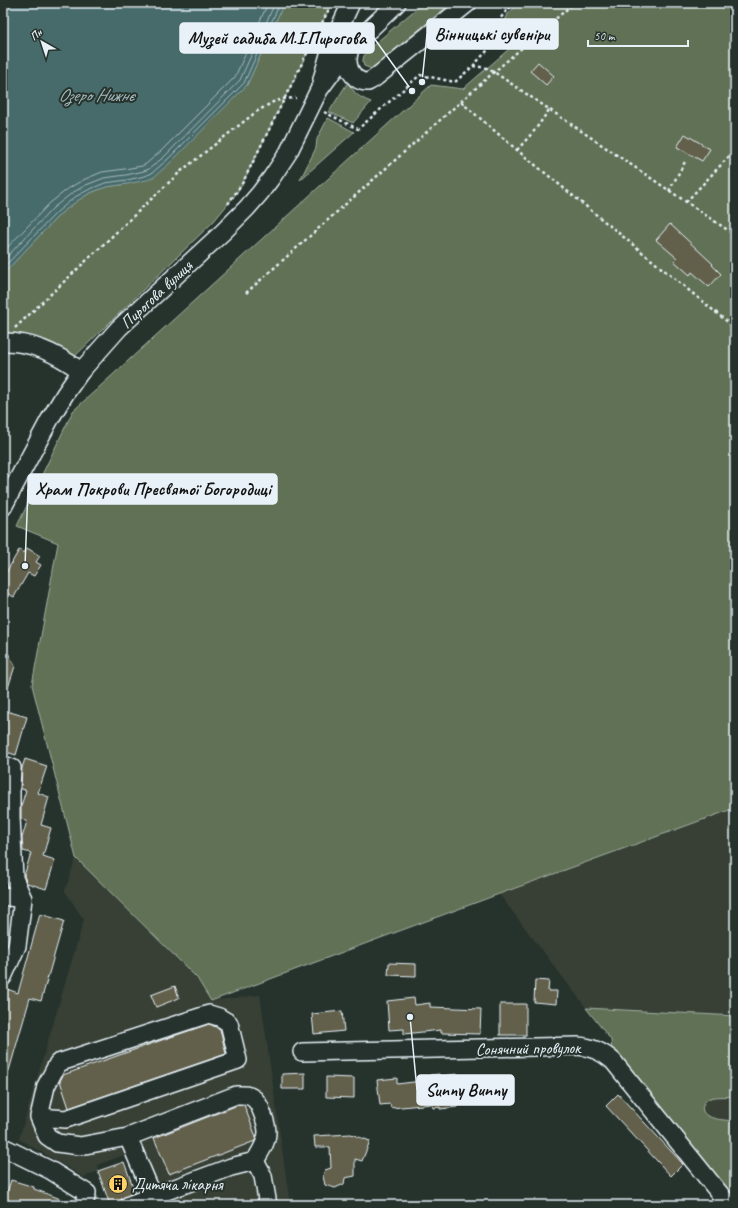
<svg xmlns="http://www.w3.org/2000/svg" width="738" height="1208" viewBox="0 0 738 1208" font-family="Caveat,sans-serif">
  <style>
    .built { fill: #384136 }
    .green { fill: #607154; stroke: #a4b1a6 }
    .water { fill: #466a6a; stroke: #87a0a3 }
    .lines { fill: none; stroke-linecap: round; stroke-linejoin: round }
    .shore { stroke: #a7bbbf; stroke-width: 1 }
    .building { fill: #62614c; stroke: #e8f1f8 }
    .minor-casing { stroke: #e8f1f8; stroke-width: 20 }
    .path { stroke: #e8f1f8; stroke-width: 2.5; stroke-dasharray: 3 3; stroke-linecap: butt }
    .minor { stroke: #26332d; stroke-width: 17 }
    .labels { text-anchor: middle; stroke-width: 4; stroke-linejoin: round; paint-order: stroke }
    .street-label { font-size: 17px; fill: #e8f1f8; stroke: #26332d }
    .poi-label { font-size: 17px; fill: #e8f1f8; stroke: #26332d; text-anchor: start }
    .water-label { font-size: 18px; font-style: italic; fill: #a7bbbf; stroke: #26332d }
    .leader { fill: none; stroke: #e8f1f8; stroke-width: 1.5 }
    .callout-dot { fill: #e8f1f8; stroke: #26332d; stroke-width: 1.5 }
    .callout { fill: #e8f1f8; stroke: #e8f1f8; stroke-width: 1.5 }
    .callout-label { font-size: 18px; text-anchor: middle; font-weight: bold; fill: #111 }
  </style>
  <rect width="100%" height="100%" fill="#26332d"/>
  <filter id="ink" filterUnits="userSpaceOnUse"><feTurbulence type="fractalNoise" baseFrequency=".025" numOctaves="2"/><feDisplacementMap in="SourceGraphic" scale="8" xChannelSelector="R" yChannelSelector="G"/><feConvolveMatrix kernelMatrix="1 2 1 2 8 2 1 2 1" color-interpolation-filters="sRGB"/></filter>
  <g filter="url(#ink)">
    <!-- built -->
    <g class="built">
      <polygon points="735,808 735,1205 613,1061 611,1040 499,894"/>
      <polygon points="76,858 197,978 211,1001 260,995 290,1205 137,1205 151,1202 129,1153 97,1165 98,1171 84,1177 19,1139 84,920 65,891"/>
    </g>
    <!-- green -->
    <g class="green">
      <polygon points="284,3 332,3 243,182 236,194 214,221 69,362 3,342 3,274 60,214 77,201 90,193 106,187 127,184 247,85"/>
      <path d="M423,3h28l-79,66 -8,-3c-3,-8 1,-13 7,-19z"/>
      <polygon points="519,3 735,3 735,808 499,894 211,1001 197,978 76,858 32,685 58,543 17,526 73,411 431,85 463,89 509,49 501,30 508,14"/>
      <path d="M348,82c7,12 10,15 23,20l-18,21 -24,-11z"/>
      <polygon points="328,118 354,132 300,180 316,148 317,139"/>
      <path d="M586,1008l149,8v80c-7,1 -19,0 -25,2 -3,1 -6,4 -7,7 -5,15 23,15 32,16v84l-122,-144 -2,-21z"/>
    </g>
    <!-- water -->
    <polygon class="water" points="3,3 284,3 247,85 171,162 154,177 147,180 127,184 106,187 90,193 77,201 60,214 3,274"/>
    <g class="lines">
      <!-- shore -->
      <g class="shore">
        <polyline points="3,252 50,203 69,188 83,180 102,172 125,169 142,166 146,164 161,151 235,77 268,3"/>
        <polyline points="3,261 53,208 72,193 86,185 104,178 126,175 144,171 149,169 165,156 240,80 275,3"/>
        <polyline points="3,268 57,212 75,197 88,190 105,183 127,180 145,176 152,173 168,159 244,83 280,3"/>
      </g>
    </g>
    <!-- building -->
    <g class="building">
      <polygon points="538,62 554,76 546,85 530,71"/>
      <polygon points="685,134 710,149 702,161 677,147"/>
      <polygon points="670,224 713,264 712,265 721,274 709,287 692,272 690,275 674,261 677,258 656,240"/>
      <polygon points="27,548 40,556 36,562 41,565 34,576 28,573 14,597 3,591 3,578 19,550 24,553"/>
      <polygon points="3,644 15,666 5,697 3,696"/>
      <polygon points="3,710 27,717 16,755 3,751"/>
      <polygon points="25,759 47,766 38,793 49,797 41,825 51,828 43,856 55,860 46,889 27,883 24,876 31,853 23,851 22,838 27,821 21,819 21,806 26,790 21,789 22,768"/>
      <polygon points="40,914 64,921 41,1001 30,998 6,1081 3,1080 3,1002 7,989 18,993"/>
      <polygon points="389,963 416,964 416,976 388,975"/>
      <polygon points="535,980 549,981 548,991 557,991 556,1004 534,1002"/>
      <polygon points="175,986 179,998 156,1007 151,995"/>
      <polygon points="414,998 415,1005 430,1003 430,1007 481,1009 480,1034 441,1033 441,1030 404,1034 404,1029 389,1030 387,1001"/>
      <rect x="500" y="1004" width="26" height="31"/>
      <polygon points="342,1011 344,1031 314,1034 312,1014"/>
      <polygon points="209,1024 220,1029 226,1054 69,1108 60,1081 63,1075 162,1040"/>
      <polygon points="305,1073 305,1089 282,1089 282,1074"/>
      <polygon points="439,1074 440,1076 458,1074 459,1079 468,1078 470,1103 457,1104 457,1107 440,1109 440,1107 433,1108 432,1104 391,1108 390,1104 380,1105 377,1080 397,1078 397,1084 430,1080 430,1075"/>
      <polygon points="326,1077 354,1078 354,1098 326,1097"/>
      <polygon points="618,1094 683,1164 671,1176 606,1106"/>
      <polygon points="238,1105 244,1105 256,1137 255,1141 169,1174 154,1138"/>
      <polygon points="351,1134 370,1141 362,1161 355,1159 355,1176 345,1178 344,1184 335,1188 325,1185 323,1176 325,1170 331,1168 330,1147 315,1147 314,1136"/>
      <polygon points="124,1162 135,1192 122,1198 119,1205 110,1205 98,1171"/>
      <polygon points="11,1180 34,1187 34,1189 74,1204 74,1205 3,1205"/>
    </g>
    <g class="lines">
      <!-- minor casing -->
      <g class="minor-casing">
        <g id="minor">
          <path d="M350,48c-1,4 -2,8 -2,13 0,10 8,22 20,21 2,-1 6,-3 8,-5l92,-74"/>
          <polyline points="322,79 332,44 351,3"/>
          <path d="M3,342c28,-1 56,13 78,29"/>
          <polyline points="3,507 50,419 65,394 81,371 119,328 223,232 247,208 260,193 272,177 288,153 319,90 350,48 397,3"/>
          <polyline points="3,765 12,768 11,787 11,817 14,878 23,899 17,946 3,977"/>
          <polyline points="3,896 23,899"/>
          <path d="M302,1052l276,-6c14,1 25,6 35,15l116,144"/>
          <polyline points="39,1117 66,1119 238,1060 229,1023 219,1017 209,1014 58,1063 46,1086 39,1117 47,1136 57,1143 80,1146 128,1137"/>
          <polyline points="3,1147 50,1170 87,1193 84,1205"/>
          <path d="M153,1196l-25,-59 108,-42c6,0 12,-1 17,3 7,4 14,27 14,34 0,11 -7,20 -12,29"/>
          <polyline points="129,1205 231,1167 255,1161 263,1176 268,1205"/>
        </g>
      </g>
      <!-- path -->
      <g class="path">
        <polyline points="473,66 487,68 494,72 735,235"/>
        <polyline points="461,102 517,150 735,328"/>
        <polyline points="324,112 358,129 420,75 455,82 473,66 498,39 496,24 507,10 515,3"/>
        <polyline points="517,150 535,130 549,110"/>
        <polyline points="669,191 686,160"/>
        <polyline points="686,202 735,150"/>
        <polyline points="228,204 243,182 332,3"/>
        <polyline points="246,293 494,72 574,3"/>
        <polyline points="15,328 180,172 256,112 273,102 284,99 296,98"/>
      </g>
      <!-- minor -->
      <use href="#minor" class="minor"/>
    </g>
  </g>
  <!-- icons -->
  <defs>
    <g id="building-disc" transform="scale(1)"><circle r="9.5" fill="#ffd166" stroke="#26332d"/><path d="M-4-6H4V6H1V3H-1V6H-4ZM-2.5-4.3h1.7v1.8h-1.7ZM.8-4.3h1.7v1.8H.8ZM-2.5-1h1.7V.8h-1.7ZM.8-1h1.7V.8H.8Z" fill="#111"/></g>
  </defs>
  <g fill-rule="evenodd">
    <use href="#building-disc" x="118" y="1184"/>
  </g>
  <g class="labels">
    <!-- street labels -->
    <g class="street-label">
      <text transform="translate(156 294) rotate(-43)" y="6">Пирогова вулиця</text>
      <text transform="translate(528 1048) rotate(-1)" y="6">Сонячний провулок</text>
    </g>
    <!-- poi labels -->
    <g class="poi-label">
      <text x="132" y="1190">Дитяча лікарня</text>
    </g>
    <!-- water labels -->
    <g class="water-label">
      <text x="96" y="101">Озеро Нижнє</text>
    </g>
  </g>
  <!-- callouts -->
  <path class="leader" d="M422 82L427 34M412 91L374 38M25 566L28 489M410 1017L417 1090"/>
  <g class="callout-dot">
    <circle cx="422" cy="82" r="4"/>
    <circle cx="412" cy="91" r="4"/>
    <circle cx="25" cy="566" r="4"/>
    <circle cx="410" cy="1017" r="4"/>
  </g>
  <g class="callout">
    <rect x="427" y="19" width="131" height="30" rx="4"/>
    <rect x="180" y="23" width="194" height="30" rx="4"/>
    <rect x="28" y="474" width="249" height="30" rx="4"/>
    <rect x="417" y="1075" width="97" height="30" rx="4"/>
  </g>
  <g class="callout-label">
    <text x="492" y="40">Вінницькі сувеніри</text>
    <text x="277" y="44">Музей садиба М.І.Пирогова</text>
    <text x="153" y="495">Храм Покрови Пресвятої Богородиці</text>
    <text x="466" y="1096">Sunny Bunny</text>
  </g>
  <!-- margin -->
  <rect width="738" height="1208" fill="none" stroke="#26332d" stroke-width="16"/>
  <rect x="8" y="8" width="722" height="1192" fill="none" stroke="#e8f1f8" stroke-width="1.5" filter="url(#ink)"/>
  <!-- north arrow -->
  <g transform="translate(42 42) rotate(321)" stroke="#26332d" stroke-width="3" paint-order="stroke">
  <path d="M0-3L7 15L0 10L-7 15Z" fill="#e8f1f8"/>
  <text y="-6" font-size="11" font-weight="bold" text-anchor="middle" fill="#e8f1f8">Пн</text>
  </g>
  <!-- scale -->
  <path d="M588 40v6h100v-6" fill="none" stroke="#e8f1f8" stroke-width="2"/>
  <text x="594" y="40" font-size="12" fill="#e8f1f8" stroke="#26332d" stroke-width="3" paint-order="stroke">50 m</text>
</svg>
